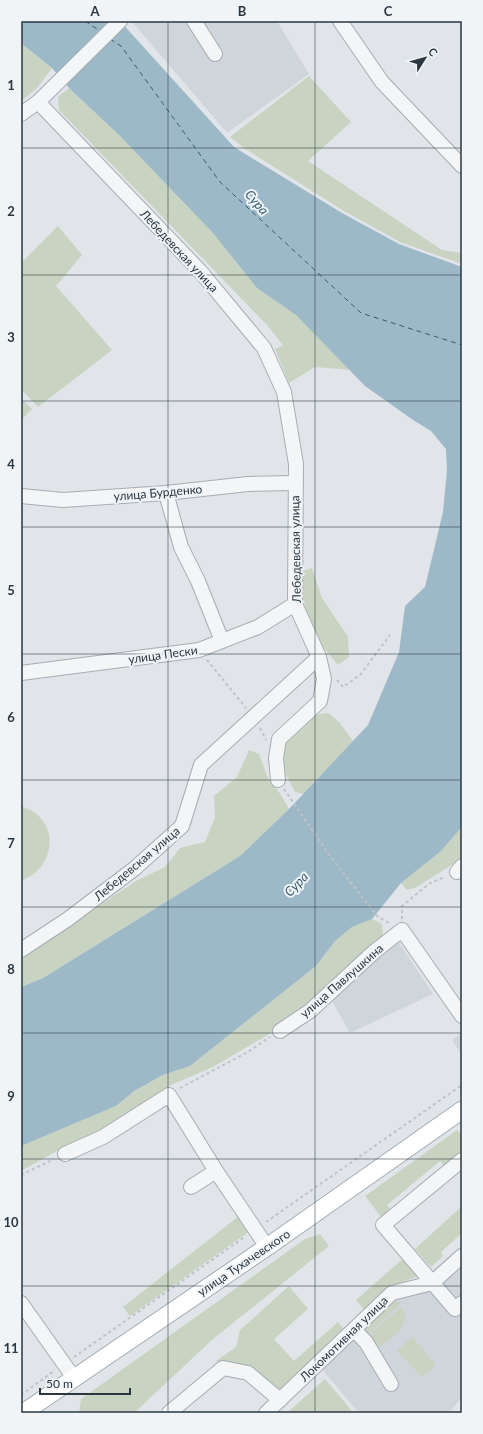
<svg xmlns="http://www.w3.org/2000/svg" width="483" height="1434" viewBox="0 0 483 1434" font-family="Lato,sans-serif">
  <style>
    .built { fill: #cfd5db }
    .green { fill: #c9d3c2 }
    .water { fill: #9db9c8 }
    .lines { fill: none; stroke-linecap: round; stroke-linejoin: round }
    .ferry { stroke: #355b73; stroke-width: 1; stroke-dasharray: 5 4; stroke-linecap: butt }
    .minor-casing { stroke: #a6adb3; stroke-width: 16 }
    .major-casing { stroke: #a0acb4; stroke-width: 19 }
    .path { stroke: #bfc3c7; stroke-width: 2; stroke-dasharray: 3 3; stroke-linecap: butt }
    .minor { stroke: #f3f5f7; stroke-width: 14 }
    .major { stroke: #fff; stroke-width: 17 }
    .grid { fill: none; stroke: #2a3640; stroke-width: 1; stroke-opacity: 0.55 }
    .labels { text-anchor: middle; stroke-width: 4; stroke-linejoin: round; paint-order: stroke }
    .street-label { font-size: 12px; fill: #2a3640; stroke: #f0f4f7 }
    .water-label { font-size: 13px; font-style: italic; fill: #355b73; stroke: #f0f4f7 }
    .neatline { fill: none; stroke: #2a3640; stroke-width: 1.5 }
    .grid-label { font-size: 13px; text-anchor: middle; font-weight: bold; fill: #2a3640 }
  </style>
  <rect width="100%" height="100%" fill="#e1e5e9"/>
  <!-- built -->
  <g class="built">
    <polygon points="135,21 277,21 309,74 227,133 133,23"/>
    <polygon points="396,938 433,994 350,1033 332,1001 362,967"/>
    <polygon points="462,1033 462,1055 452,1040"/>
    <polygon points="462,1245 462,1397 449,1413 359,1413 322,1369 376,1310 424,1278"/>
  </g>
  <!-- green -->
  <g class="green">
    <polygon points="21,43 52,68 37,88 21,101"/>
    <polygon points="309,76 351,122 308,161 442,250 462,253 462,264 400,242 344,211 247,150 230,137"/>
    <polygon points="69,88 120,136 212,232 257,288 296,315 351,370 315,367 289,383 275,349 283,345 267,325 59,110 58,97"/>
    <polygon points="58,226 82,255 56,286 112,350 38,407 21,389 21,263"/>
    <polygon points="21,398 32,409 21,420"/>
    <polygon points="312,568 322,598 348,637 349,657 338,665 314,636 300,588 303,571"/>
    <polygon points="328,713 339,722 353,741 303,794 295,792 279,761 281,745 312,715"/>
    <polygon points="249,750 259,754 268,778 281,795 289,809 240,856 43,978 21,987 21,958 136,881 165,867 180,848 205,842 215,817 214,796 237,777"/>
    <path d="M21,806c29,9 38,39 18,63 -4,5 -12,9 -18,12z"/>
    <polygon points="462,825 462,856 458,861 415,888 407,890 401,883 440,852"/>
    <polygon points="372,919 382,924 383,937 306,1008 271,1033 211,1068 171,1085 117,1121 57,1151 21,1171 21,1146 116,1106 134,1091 163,1075 190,1066 316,966 335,941 352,927"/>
    <polygon points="457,1130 462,1135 462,1169 452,1177 440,1161 387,1205 392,1212 383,1219 365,1196"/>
    <polygon points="462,1206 462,1233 441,1252 443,1256 431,1267 415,1249"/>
    <polygon points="239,1216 250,1231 130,1316 123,1307"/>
    <polygon points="320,1234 329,1246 213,1339 134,1413 79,1413 81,1399 305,1239"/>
    <polygon points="405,1257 419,1276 392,1286 365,1311 356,1300"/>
    <polygon points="289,1286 308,1309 274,1339 294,1361 338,1322 347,1333 282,1393 216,1361 236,1347 240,1330"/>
    <polygon points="393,1301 401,1303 369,1334 366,1331 367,1326"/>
    <path d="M401,1307c13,17 -10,31 -22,41l-10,-9 7,-10z"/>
    <polygon points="412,1337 436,1365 422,1377 397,1351"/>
    <polygon points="325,1379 352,1411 350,1413 289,1413 288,1412"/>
  </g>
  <!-- water -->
  <polygon class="water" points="21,21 120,21 234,147 342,213 399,244 462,267 462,825 460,829 440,852 401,883 372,919 352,927 335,941 316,966 190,1066 163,1075 134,1091 116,1106 21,1146 21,987 43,978 240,856 289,809 368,725 399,652 405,606 425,587 443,512 447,470 446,449 431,431 413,420 365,386 296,315 257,288 212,232 120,136 69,88 52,68 21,43"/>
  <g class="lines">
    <!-- ferry -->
    <g class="ferry">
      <polyline points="85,21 100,31"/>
      <polyline points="110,39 121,46 220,182 361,313 462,345"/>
    </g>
    <!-- minor casing -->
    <g class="minor-casing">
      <g id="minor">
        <polyline points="194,21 215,54"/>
        <polyline points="340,21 382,82 462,166"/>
        <polyline points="38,102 200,271 264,348 284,392 296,464 295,604 319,657 324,679 320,701 279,739 276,758 278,780"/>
        <polyline points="21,114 38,102 120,21"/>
        <polyline points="166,493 181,547 198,581 222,641"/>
        <polyline points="21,496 63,500 166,493 248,484 295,483"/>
        <polyline points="21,673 199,650 258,627 295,604"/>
        <polyline points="457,872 462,866"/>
        <polyline points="21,950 68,919 134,869 182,826 201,765 319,657"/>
        <polyline points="280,1031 310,1011 375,951 402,930 462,1016"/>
        <polyline points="65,1154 103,1137 169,1095 216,1171 267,1247"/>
        <polyline points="462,1160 383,1225 455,1309 462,1303"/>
        <polyline points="191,1187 216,1171"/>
        <polyline points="21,1303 74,1378"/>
        <polyline points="354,1330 366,1342 391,1384"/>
        <polyline points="169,1413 223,1368 248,1373 280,1400"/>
        <polyline points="266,1413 392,1293 432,1283 462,1256"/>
      </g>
    </g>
    <!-- major casing -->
    <g class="major-casing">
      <polyline id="major" points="23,1413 267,1247 462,1110"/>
    </g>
    <!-- path -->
    <g class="path">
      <polyline points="207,660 246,708"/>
      <polyline points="337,680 343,687 360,675 390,635"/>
      <polyline points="260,728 266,740"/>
      <polyline points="284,789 330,856 378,917 389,923"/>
      <polyline points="402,919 402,906 430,883 445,877"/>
      <polyline points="180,1088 248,1052 270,1037"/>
      <polyline points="21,1175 54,1159"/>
      <polyline points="266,1222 462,1085"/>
      <polyline points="74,1357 246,1236"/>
      <polyline points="21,1395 54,1371"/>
    </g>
    <!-- minor -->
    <use href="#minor" class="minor"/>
    <!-- major -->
    <use href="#major" class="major"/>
  </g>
  <!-- grid -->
  <path class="grid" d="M168,21v1392M315,21v1392M21,148h441M21,275h441M21,401h441M21,527h441M21,654h441M21,780h441M21,907h441M21,1033h441M21,1159h441M21,1286h441"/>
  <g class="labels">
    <!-- street labels -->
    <g class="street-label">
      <text transform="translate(179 251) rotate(47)" y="4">Лебедевская улица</text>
      <text transform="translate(158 493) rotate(-5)" y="4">улица Бурденко</text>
      <text transform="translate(296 549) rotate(-91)" y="4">Лебедевская улица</text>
      <text transform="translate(163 655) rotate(-8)" y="4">улица Пески</text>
      <text transform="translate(137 864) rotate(-40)" y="4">Лебедевская улица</text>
      <text transform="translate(342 981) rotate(-41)" y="4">улица Павлушкина</text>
      <text transform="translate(244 1263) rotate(-34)" y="4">улица Тухачевского</text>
      <text transform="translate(344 1339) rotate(-44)" y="4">Локомотивная улица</text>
    </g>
    <!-- water labels -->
    <g class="water-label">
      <text transform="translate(257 202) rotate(49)" y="5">Сура</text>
      <text transform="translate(296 884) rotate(-46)" y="5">Сура</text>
    </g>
  </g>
  <!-- border -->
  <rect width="483" height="1434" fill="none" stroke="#f0f4f7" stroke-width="44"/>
  <!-- north arrow -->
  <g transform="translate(425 58) rotate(53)" stroke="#f0f4f7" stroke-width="3" paint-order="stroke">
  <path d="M0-3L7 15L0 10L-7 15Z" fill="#2a3640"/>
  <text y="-6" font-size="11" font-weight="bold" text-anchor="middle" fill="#2a3640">С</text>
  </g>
  <!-- scale -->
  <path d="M40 1388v6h90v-6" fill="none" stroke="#2a3640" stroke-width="2"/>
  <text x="46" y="1388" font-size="12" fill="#2a3640" stroke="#f0f4f7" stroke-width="3" paint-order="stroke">50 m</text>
  <rect x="22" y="22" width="439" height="1390" class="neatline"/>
  <g class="grid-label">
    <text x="95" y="16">A</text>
    <text x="242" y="16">B</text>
    <text x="388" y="16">C</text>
    <text x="11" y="90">1</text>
    <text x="11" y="216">2</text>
    <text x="11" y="342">3</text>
    <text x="11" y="469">4</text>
    <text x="11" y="595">5</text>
    <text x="11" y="722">6</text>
    <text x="11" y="848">7</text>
    <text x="11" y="974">8</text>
    <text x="11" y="1101">9</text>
    <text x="11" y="1227">10</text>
    <text x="11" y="1353">11</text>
  </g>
</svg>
